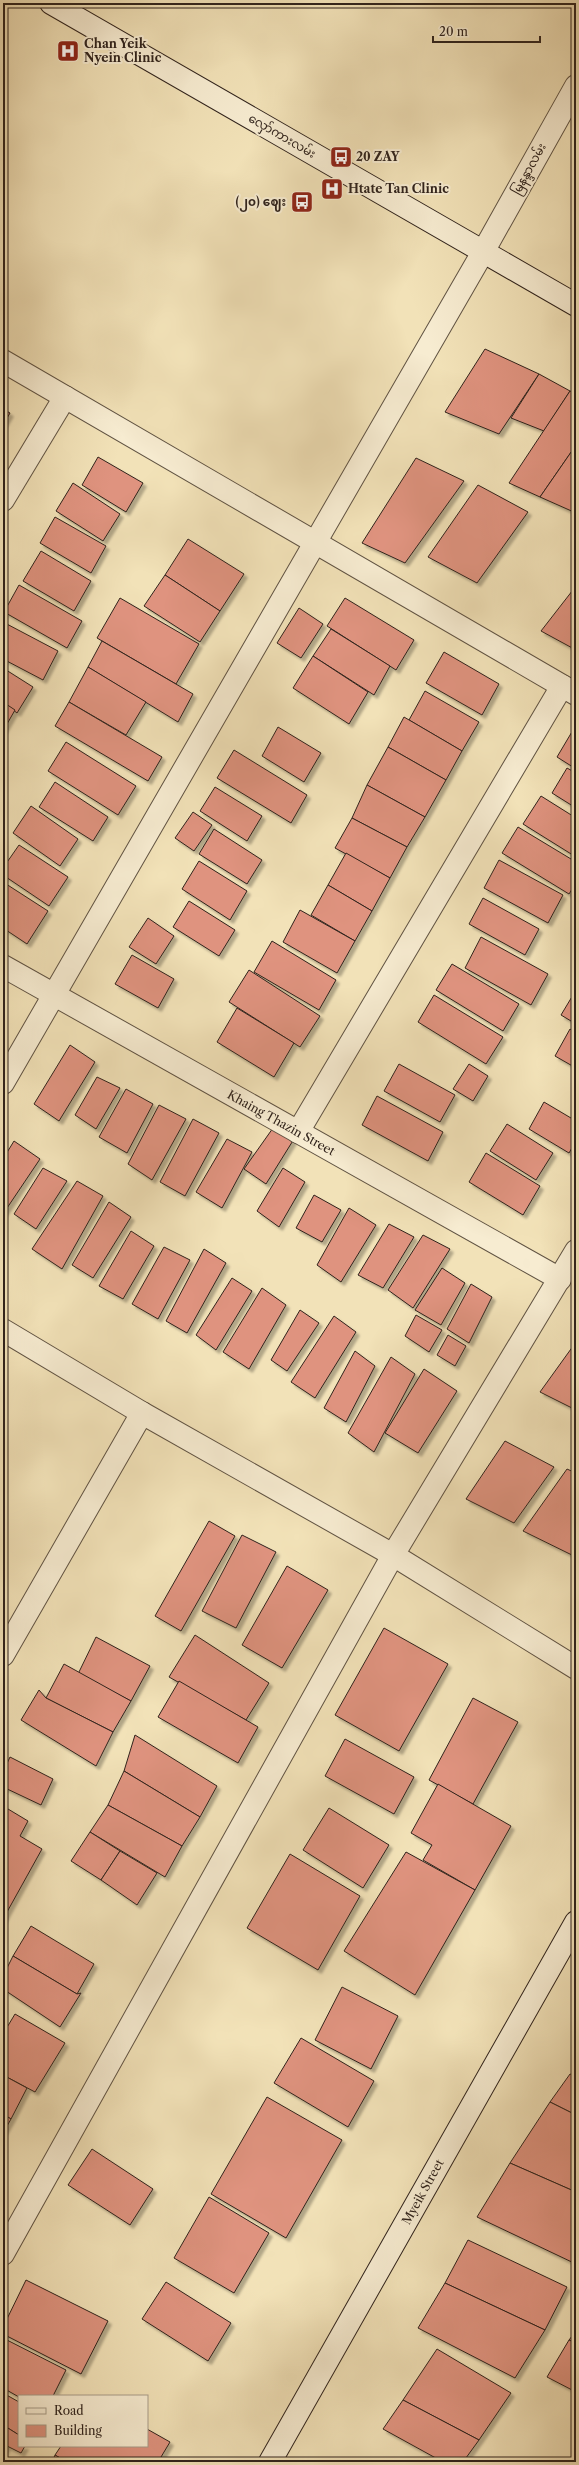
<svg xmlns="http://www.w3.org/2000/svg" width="579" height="2465" viewBox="0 0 579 2465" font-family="'Libre Caslon Text','Noto Sans Myanmar',serif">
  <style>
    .building { fill: #df937f; stroke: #30231c; filter: url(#shadow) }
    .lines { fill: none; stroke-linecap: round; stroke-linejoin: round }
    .street-casing { stroke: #605343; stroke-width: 24 }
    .secondary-casing { stroke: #30231c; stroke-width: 24 }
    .street { stroke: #f7ecd1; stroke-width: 22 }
    .secondary { stroke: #f7ecd1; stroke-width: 22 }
    .labels { text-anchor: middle; stroke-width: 4; stroke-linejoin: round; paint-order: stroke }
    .poi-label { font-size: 12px; font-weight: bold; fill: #30231c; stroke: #f7ecd1; text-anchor: start }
    .street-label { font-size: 12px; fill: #30231c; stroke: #f7ecd1 }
  </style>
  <defs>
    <filter id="shadow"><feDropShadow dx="3.5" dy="3.5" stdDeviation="1" flood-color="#0004"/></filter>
  </defs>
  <rect width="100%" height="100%" fill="#f2e2b8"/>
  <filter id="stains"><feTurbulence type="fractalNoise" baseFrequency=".005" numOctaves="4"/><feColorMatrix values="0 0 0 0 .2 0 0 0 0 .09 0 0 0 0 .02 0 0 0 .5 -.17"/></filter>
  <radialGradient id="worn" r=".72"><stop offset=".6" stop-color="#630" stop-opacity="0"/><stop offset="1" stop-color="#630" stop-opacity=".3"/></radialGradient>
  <!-- building -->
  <g class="building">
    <polygon points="485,349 539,374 499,434 445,412"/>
    <polygon points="539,374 570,391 544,431 511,418"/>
    <polygon points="570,391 576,393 576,445 540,497 509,483"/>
    <polygon points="3,409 10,413 3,425"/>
    <polygon points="576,445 576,513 540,497"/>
    <polygon points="98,457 143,483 126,512 82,485"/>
    <polygon points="416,458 464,481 405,563 362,543"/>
    <polygon points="73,483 120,514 103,541 56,511"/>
    <polygon points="478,485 528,512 477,583 428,557"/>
    <polygon points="55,517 106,546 91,573 40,543"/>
    <polygon points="188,539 244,574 220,611 165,575"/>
    <polygon points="41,551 91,581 74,611 23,581"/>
    <polygon points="165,575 220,611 200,642 144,606"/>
    <polygon points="19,585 82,621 67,648 4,612"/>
    <polygon points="576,586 576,650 541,631"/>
    <polygon points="120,598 199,644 176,684 97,638"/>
    <polygon points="345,598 414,640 396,670 327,626"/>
    <polygon points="299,608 323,624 301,658 277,643"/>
    <polygon points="3,622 58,651 43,680 3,659"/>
    <polygon points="331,629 390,666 374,695 313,656"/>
    <polygon points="102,641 193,694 178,722 88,667"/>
    <polygon points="444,652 499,684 482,715 426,683"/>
    <polygon points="313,656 368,692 349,724 293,688"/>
    <polygon points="88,667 146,702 126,735 69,702"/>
    <polygon points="3,668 33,687 17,713 3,702"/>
    <polygon points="425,691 479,722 462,751 409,720"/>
    <polygon points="3,702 15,710 3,731"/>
    <polygon points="69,702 162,757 148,781 55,726"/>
    <polygon points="404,717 462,751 446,780 388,747"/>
    <polygon points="576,725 576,769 557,757"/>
    <polygon points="278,727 321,753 304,782 262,756"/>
    <polygon points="66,742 136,786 118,815 48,771"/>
    <polygon points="388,747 446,780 425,817 367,785"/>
    <polygon points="234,750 307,795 291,823 217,778"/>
    <polygon points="567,768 576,773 576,808 552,793"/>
    <polygon points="55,782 108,817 93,841 39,807"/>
    <polygon points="367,785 425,817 407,847 352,818"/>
    <polygon points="215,787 262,816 247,841 200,811"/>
    <polygon points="541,796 576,818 576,857 523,824"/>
    <polygon points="31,806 78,839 60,866 13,833"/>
    <polygon points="193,812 212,825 194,851 175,838"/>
    <polygon points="352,818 407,847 390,878 335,848"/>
    <polygon points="518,827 576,862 576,883 569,894 502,853"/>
    <polygon points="214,829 262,860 247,884 199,854"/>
    <polygon points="19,845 68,877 49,906 3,875 3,868"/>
    <polygon points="346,853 390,878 372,911 328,885"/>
    <polygon points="499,860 563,895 548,923 484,888"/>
    <polygon points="199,861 247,891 230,920 182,889"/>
    <polygon points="3,882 48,911 27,944 3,928"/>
    <polygon points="328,885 372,911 355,941 311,915"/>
    <polygon points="483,898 539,929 525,955 469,924"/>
    <polygon points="189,901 235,930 219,956 173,927"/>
    <polygon points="300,910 355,941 337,973 283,942"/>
    <polygon points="148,918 174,936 156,964 129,947"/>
    <polygon points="481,937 548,974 531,1005 465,968"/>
    <polygon points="272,941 336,980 319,1010 254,972"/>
    <polygon points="132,955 174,979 158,1008 115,984"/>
    <polygon points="452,964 519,1004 503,1031 436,990"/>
    <polygon points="249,970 320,1016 300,1047 229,1002"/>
    <polygon points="576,990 576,1024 561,1015"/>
    <polygon points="434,995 503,1037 486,1064 418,1022"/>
    <polygon points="237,1008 294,1043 274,1077 217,1042"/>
    <polygon points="570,1029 576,1033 576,1068 555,1056"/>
    <polygon points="70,1045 95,1062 59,1121 34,1104"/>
    <polygon points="399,1064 455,1095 440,1122 384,1091"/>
    <polygon points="469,1064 488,1076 473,1101 453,1089"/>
    <polygon points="97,1077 120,1088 96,1129 75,1115"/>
    <polygon points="126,1089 153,1104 127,1153 99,1137"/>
    <polygon points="377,1096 443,1132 428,1161 362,1125"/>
    <polygon points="544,1102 576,1121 576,1141 569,1153 529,1129"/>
    <polygon points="159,1105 186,1119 152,1180 128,1164"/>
    <polygon points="193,1119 219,1133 185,1196 160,1182"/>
    <polygon points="507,1124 553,1153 536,1180 490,1151"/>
    <polygon points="273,1128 294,1139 266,1184 244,1169"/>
    <polygon points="227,1139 252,1152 222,1208 196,1192"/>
    <polygon points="14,1141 40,1159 3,1214 3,1159"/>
    <polygon points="486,1153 540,1186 523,1215 469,1182"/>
    <polygon points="43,1168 67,1181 36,1229 14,1214"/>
    <polygon points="283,1168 305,1182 279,1227 257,1211"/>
    <polygon points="77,1181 103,1196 62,1269 32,1249"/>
    <polygon points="314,1195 341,1210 322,1242 296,1228"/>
    <polygon points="109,1202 131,1217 93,1278 72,1265"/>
    <polygon points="349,1208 376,1225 341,1282 317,1265"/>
    <polygon points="389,1224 414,1237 383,1288 358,1275"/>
    <polygon points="131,1231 154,1246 123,1299 99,1286"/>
    <polygon points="423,1235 450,1249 413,1308 388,1290"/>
    <polygon points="164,1247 190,1260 158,1319 132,1304"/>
    <polygon points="204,1249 226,1263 187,1333 166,1321"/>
    <polygon points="442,1268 465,1283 441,1325 415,1310"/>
    <polygon points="232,1278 252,1291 216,1350 196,1335"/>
    <polygon points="471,1284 492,1297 469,1343 447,1329"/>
    <polygon points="262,1288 286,1305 249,1369 223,1352"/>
    <polygon points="300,1310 319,1323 287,1371 271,1360"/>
    <polygon points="416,1315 442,1330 429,1352 405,1336"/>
    <polygon points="334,1316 356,1332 315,1398 291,1382"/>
    <polygon points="448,1335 466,1346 455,1366 437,1355"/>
    <polygon points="576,1342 576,1410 540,1392"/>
    <polygon points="355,1351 375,1366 346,1422 324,1408"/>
    <polygon points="391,1357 415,1374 374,1452 348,1433"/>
    <polygon points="424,1369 457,1391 418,1453 385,1433"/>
    <polygon points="505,1441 554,1467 514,1523 466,1499"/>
    <polygon points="567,1469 576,1473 576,1557 523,1531"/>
    <polygon points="209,1521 235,1536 181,1631 155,1616"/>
    <polygon points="242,1535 276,1552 236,1628 202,1611"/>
    <polygon points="287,1566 328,1590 282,1668 242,1645"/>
    <polygon points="384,1628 448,1664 399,1751 335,1715"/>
    <polygon points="195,1635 269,1683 246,1720 169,1677"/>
    <polygon points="96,1637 150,1666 131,1701 78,1674"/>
    <polygon points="64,1664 131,1701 113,1732 46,1698"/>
    <polygon points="179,1681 258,1727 238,1763 158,1717"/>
    <polygon points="39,1690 46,1698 113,1732 96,1766 21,1720"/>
    <polygon points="473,1698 518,1722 473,1804 429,1780"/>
    <polygon points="135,1735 217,1786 200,1817 124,1771"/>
    <polygon points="345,1739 414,1777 394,1814 325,1776"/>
    <polygon points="10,1757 53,1779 41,1805 3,1787 3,1772"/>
    <polygon points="124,1771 200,1817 182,1846 108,1805"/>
    <polygon points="438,1784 511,1826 475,1890 423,1860 432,1845 411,1833"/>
    <polygon points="108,1805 182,1846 165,1877 90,1832"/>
    <polygon points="3,1806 28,1821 20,1836 42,1849 7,1912 3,1910"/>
    <polygon points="329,1808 389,1845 363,1888 303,1850"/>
    <polygon points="90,1832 120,1851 101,1880 71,1861"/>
    <polygon points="120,1851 157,1873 137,1905 101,1880"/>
    <polygon points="406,1852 475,1890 415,1995 344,1951"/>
    <polygon points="290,1854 360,1896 318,1970 247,1928"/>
    <polygon points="3,1910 7,1912 3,1920"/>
    <polygon points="31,1926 94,1964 77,1994 13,1956"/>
    <polygon points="13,1956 77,1994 81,1993 60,2027 3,1989 3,1976"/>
    <polygon points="342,1987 398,2016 371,2069 315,2040"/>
    <polygon points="15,2014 65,2043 35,2092 3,2075 3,2034"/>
    <polygon points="301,2038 374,2081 348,2127 274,2083"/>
    <polygon points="570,2074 576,2076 576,2115 550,2102"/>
    <polygon points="3,2075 27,2088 11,2119 3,2114"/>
    <polygon points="267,2097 342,2140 286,2238 211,2194"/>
    <polygon points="550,2102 576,2115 576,2192 510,2163"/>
    <polygon points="3,2114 11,2119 3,2133"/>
    <polygon points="92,2149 153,2189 130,2225 68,2185"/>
    <polygon points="510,2163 576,2192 576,2264 477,2217"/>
    <polygon points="209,2197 269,2233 234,2293 174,2258"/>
    <polygon points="468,2240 567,2287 545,2330 445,2283"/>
    <polygon points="26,2280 108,2321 81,2374 3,2334 3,2327"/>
    <polygon points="166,2282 231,2323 208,2361 142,2319"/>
    <polygon points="445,2283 545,2330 515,2378 418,2328"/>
    <polygon points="576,2331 576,2343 569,2340"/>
    <polygon points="3,2338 66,2370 53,2396 19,2397 3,2388"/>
    <polygon points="569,2340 576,2343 576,2392 547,2377"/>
    <polygon points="437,2349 511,2393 479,2440 403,2400"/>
    <polygon points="3,2393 19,2402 19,2435 3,2425"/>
    <polygon points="403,2400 479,2440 463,2462 443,2462 383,2429"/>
    <polygon points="3,2425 19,2435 19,2446 25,2446 21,2453 7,2446 3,2454"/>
    <polygon points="147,2429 170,2442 158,2462 67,2462 55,2455 61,2446 147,2446"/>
    <polygon points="55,2455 67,2462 52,2462"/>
  </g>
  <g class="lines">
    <!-- street casing -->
    <g class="street-casing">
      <g id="street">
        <polyline points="3,361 576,694"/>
        <polyline points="3,500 65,397"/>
        <polyline points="3,966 560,1279"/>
        <polyline points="3,1083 483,252 576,86"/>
        <polyline points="298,1132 562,686"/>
        <polyline points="3,1330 142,1413 393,1555 576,1668"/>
        <polyline points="3,1655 142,1413"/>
        <polyline points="3,2254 393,1555 576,1251"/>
      </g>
    </g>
    <!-- secondary casing -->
    <g class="secondary-casing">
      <g id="secondary">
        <polyline points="51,3 576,305"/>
        <polyline points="270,2462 576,1922"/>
      </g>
    </g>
    <!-- street -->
    <use href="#street" class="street"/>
    <!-- secondary -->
    <use href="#secondary" class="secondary"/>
  </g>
  <!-- icons -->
  <defs>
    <g id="hospital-square" transform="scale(1.15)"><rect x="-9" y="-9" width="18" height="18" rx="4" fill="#8f2418" stroke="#f7ecd1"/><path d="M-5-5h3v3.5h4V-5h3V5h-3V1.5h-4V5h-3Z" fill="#fff"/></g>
    <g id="bus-square" transform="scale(1.15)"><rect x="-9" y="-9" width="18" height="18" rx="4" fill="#8f2418" stroke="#f7ecd1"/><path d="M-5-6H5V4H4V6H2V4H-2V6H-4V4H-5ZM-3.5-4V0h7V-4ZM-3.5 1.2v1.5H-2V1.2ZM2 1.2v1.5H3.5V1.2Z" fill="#fff"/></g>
  </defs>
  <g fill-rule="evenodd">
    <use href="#hospital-square" x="68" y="51"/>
    <use href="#bus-square" x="341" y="157"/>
    <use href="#hospital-square" x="332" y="189"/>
    <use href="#bus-square" x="302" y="202"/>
  </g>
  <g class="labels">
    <!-- poi labels -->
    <g class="poi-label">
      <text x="84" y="48">Chan Yeik<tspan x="84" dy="14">Nyein Clinic</tspan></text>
      <text x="356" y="161">20 ZAY</text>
      <text x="348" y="193">Htate Tan Clinic</text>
      <text x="286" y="206" text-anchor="end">(၂၀) ဈေး</text>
    </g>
    <!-- street labels -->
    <g class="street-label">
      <text transform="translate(282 136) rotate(30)" y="4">လှော်ကားလမ်း</text>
      <text transform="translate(529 169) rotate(-61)" y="4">မြနန္ဒာလမ်း</text>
      <text transform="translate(281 1123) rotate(29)" y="4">Khaing Thazin Street</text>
      <text transform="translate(423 2192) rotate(-61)" y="4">Myeik Street</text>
    </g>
  </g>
  <!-- margin -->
  <rect width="579" height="2465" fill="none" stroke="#f2e2b8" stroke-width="16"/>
  <rect x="4" y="4" width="571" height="2457" fill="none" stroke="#30231c" stroke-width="2"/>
  <rect x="8" y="8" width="563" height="2449" fill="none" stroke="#30231c"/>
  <!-- legend -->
  <rect x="18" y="2395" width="130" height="52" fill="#f7ecd1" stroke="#a79c89"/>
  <rect x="26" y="2408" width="20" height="6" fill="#f7ecd1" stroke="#a79c89"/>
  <text x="54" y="2415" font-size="12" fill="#30231c">Road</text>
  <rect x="26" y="2425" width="20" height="12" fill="#df937f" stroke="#a79c89"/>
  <text x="54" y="2435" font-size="12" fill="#30231c">Building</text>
  <!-- scale -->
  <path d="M433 36v6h107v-6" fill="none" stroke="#30231c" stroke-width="2"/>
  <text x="439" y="36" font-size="12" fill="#30231c" stroke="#f7ecd1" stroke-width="3" paint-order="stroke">20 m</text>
  <rect width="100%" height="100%" filter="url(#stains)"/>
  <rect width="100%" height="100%" fill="url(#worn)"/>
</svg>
